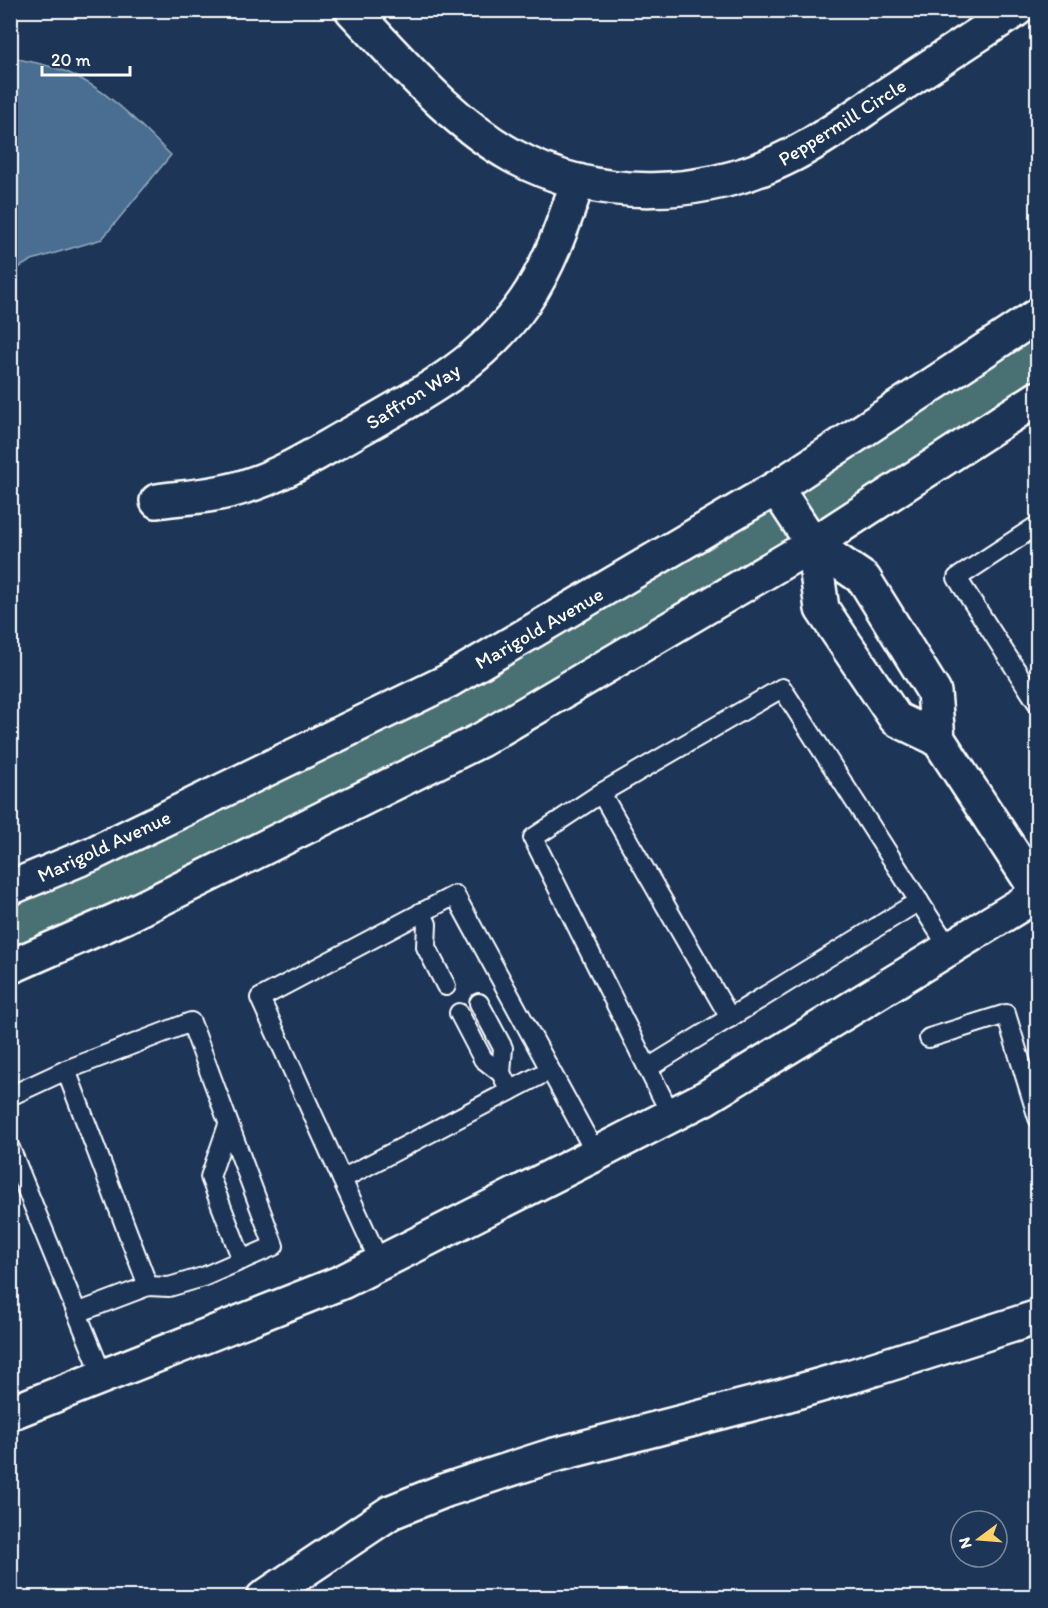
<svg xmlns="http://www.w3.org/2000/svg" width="1048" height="1608" viewBox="0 0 1048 1608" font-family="Itim,sans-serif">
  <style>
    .green { fill: #487073; stroke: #a4b8b9; stroke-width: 1.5 }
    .water { fill: #496e91; stroke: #92a8bd; stroke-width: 1.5 }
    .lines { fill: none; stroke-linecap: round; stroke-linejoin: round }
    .service-casing { stroke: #fff; stroke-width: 22 }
    .minor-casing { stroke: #fff; stroke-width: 38 }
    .secondary-casing { stroke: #fff; stroke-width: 38 }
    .service { stroke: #1d3557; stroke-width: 18 }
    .minor { stroke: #1d3557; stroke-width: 33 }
    .secondary { stroke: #1d3557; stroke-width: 33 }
    .labels { text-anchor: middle; stroke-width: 4.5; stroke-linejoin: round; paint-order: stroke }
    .street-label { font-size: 20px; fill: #fff; stroke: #1d3557 }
  </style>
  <rect width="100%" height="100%" fill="#1d3557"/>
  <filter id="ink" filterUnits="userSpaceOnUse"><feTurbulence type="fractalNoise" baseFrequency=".0167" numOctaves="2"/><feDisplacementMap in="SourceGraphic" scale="12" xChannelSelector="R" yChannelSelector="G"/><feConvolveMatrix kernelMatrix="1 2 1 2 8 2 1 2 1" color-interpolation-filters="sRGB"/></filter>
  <g filter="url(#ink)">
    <!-- green -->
    <g class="green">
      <polygon points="1037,334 1037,380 819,522 799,492"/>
      <polygon points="770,509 790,540 473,727 118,902 11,950 11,905 84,874"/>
    </g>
    <!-- water -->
    <path class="water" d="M11,57c18,5 41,8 58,16 41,18 71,52 102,82l-69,84 -70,21 -21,12z"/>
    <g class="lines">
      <!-- service casing -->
      <g class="service-casing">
        <g id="service">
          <polyline points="1038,525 957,578 1038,704"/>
          <polyline points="601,793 730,1018"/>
          <polyline points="421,912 427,924 426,947 446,986"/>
          <polyline points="479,1003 503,1048 501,1073"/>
          <polyline points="459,1013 483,1059 501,1073 510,1091"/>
          <polyline points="929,1038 1006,1014 1038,1118"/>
          <polyline points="648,1068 919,901"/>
          <polyline points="66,1070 191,1022 274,1246 203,1277 169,1287 148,1286"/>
          <polyline points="10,1096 66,1070 148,1286 77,1313"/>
          <polyline points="671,1115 533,838 601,793 782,688 949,948"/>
          <polyline points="228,1125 210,1177 242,1260"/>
          <polyline points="10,1148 103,1377"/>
          <polyline points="342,1179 550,1070"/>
          <polyline points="380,1263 260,998 455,895 596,1154"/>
        </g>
      </g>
      <!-- minor casing -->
      <g class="minor-casing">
        <g id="minor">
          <path d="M352,10c50,52 98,111 161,146 86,47 193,43 279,-1 32,-16 61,-38 91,-58 45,-29 89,-58 133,-87"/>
          <polyline points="776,488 813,544 864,579 934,692 938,739 1038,892"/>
          <path d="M157,501c29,-4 59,-5 86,-14 38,-11 72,-33 106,-52 67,-38 131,-69 176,-134 25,-36 39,-79 53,-120"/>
          <polyline points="813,544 822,609 896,719 938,739"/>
          <polyline points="10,1413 342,1282 596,1154 705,1098 1038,894"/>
          <polyline points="263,1598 391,1512 446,1490 551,1456 779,1397 852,1376 1038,1317"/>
        </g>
      </g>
      <!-- secondary casing -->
      <g class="secondary-casing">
        <g id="secondary">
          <polyline points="10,888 92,854 448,681 776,488 1038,315"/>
          <polyline points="10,967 126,916 481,740 813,544 1038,398"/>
        </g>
      </g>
      <!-- service -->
      <use href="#service" class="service"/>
      <!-- minor -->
      <use href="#minor" class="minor"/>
      <!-- secondary -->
      <use href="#secondary" class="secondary"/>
    </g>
  </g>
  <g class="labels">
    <!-- street labels -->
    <g class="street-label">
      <text transform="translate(842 122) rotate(-32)" y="7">Peppermill Circle</text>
      <text transform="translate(413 396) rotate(-32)" y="7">Saffron Way</text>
      <text transform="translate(539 628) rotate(-30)" y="7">Marigold Avenue</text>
      <text transform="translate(104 846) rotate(-25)" y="7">Marigold Avenue</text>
    </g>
  </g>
  <!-- margin -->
  <rect width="1048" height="1608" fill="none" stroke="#1d3557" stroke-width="36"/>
  <rect x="18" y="18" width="1012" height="1572" fill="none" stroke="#fff" stroke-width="2" filter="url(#ink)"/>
  <!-- north arrow -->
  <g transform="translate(979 1539) rotate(254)"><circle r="28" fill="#1d3557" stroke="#77869a" stroke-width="1.5"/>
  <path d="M0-4.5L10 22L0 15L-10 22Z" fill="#ffd166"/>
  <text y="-9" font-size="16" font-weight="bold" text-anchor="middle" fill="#ffffff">N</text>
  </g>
  <!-- scale -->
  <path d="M42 66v9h88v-9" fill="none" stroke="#ffffff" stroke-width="3"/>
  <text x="51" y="66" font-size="18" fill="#ffffff" stroke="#1d3557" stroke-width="4.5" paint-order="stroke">20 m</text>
</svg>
